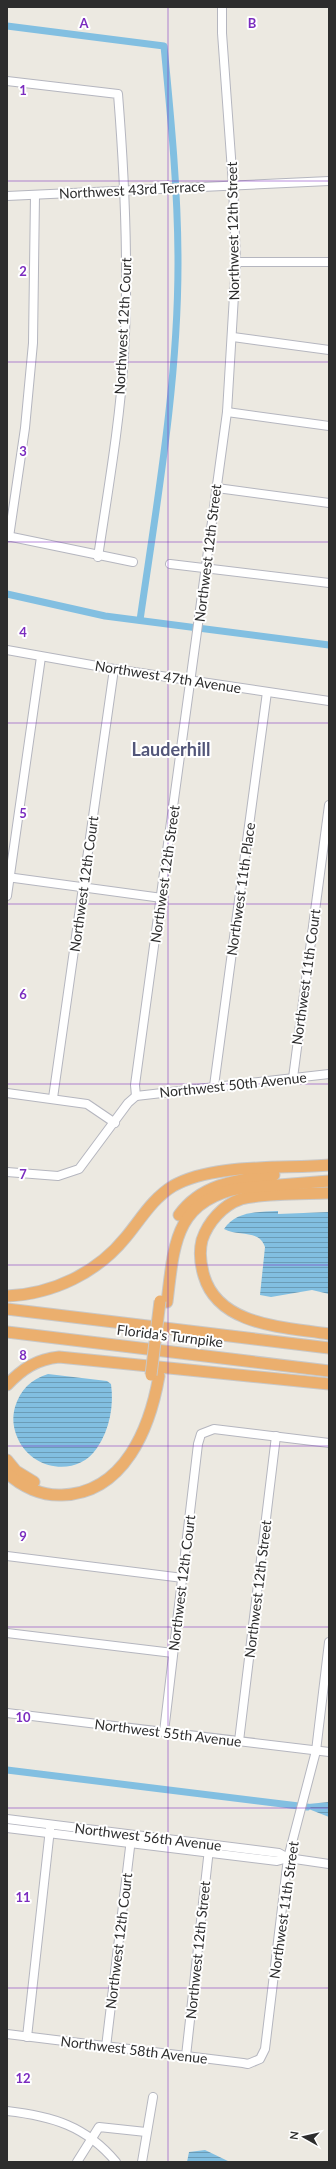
<svg xmlns="http://www.w3.org/2000/svg" width="336" height="2169" viewBox="0 0 336 2169" font-family="Lato,sans-serif">
  <style>
    .water { fill: url(#water-rules) }
    .lines { fill: none; stroke-linecap: round; stroke-linejoin: round }
    .canal { stroke: #82bfe1; stroke-width: 7 }
    .minor-casing { stroke: #b5b6bf; stroke-width: 10 }
    .highway-casing { stroke: #c8c8c8; stroke-width: 13 }
    .minor { stroke: #fff; stroke-width: 8 }
    .highway { stroke: #ebaf6e; stroke-width: 11 }
    .highway-bridge-casing { stroke: #c8c8c8; stroke-width: 13; stroke-linecap: butt }
    .highway-bridge { stroke: #ebaf6e; stroke-width: 11 }
    .grid { fill: none; stroke: #7b2cbf; stroke-width: 1; stroke-opacity: 0.55 }
    .labels { text-anchor: middle; stroke-width: 4; stroke-linejoin: round; paint-order: stroke }
    .street-label { font-size: 14px; fill: #2d2d2d; stroke: #fff }
    .district-label { font-size: 18px; font-weight: bold; fill: #525679; stroke: #fff }
    .grid-label { font-size: 13px; text-anchor: middle; font-weight: bold; fill: #7b2cbf; stroke: #fff; stroke-width: 4; stroke-linejoin: round; paint-order: stroke }
  </style>
  <defs>
    <pattern id="water-rules" width="6" height="5" patternUnits="userSpaceOnUse"><rect width="6" height="5" fill="#82bfe1"/><path d="M0 2.5h6" fill="none" stroke="#6b9cb7"/></pattern>
  </defs>
  <rect width="100%" height="100%" fill="#ece9e1"/>
  <!-- water -->
  <g class="water">
    <path d="M278,1211v3l51,-2v82l-17,-4 -41,7 -11,-2 5,-48c-6,-18 -26,-10 -41,-18 12,-18 34,-17 54,-18z"/>
    <path d="M48,1374l59,7 4,3c3,21 -1,45 -14,64 -20,30 -65,22 -79,-9 -5,-11 -6,-21 -3,-32 5,-17 16,-28 33,-33z"/>
    <polygon points="329,1802 329,1817 306,1808 308,1804"/>
    <polygon points="205,2150 230,2162 187,2162 189,2152"/>
  </g>
  <g class="lines">
    <!-- canal -->
    <g class="canal">
      <path d="M7,26l157,20c7,73 14,145 14,217 0,120 -21,239 -38,357"/>
      <polyline points="7,594 105,616 329,645"/>
      <polyline points="7,1770 307,1807"/>
    </g>
    <!-- minor casing -->
    <g class="minor-casing">
      <g id="minor">
        <path d="M7,81l111,13c7,87 11,174 6,261 -4,67 -16,135 -26,202"/>
        <polyline points="7,196 329,181"/>
        <polyline points="236,262 329,262"/>
        <polyline points="233,337 329,350"/>
        <polyline points="227,412 329,426"/>
        <polyline points="217,488 329,503"/>
        <polyline points="7,536 133,562"/>
        <polyline points="9,537 25,428 33,343 35,195"/>
        <polyline points="170,564 329,583"/>
        <polyline points="7,650 114,669 329,701"/>
        <polyline points="7,877 162,898"/>
        <polyline points="7,896 41,657"/>
        <polyline points="293,1078 329,805"/>
        <polyline points="214,1086 267,692"/>
        <polyline points="7,1093 87,1104 115,1123"/>
        <polyline points="136,1096 135,1085 227,412 236,262 233,185 222,33 222,7"/>
        <polyline points="136,1096 329,1074"/>
        <polyline points="53,1098 114,669"/>
        <polyline points="7,1172 58,1176 79,1169 128,1103 136,1096"/>
        <polyline points="7,1556 183,1578"/>
        <polyline points="7,1633 173,1653"/>
        <polyline points="7,1713 329,1752"/>
        <polyline points="164,1732 198,1444 201,1434 214,1429 329,1443"/>
        <polyline points="239,1741 276,1436"/>
        <polyline points="7,1819 279,1853 288,1858 329,1864"/>
        <polyline points="7,1828 277,1861 288,1858"/>
        <polyline points="7,2034 243,2063 248,2064 260,2059 265,2049 288,1858 316,1751 329,1642"/>
        <polyline points="27,2037 50,1829"/>
        <polyline points="106,2047 131,1839"/>
        <polyline points="186,2056 209,1849"/>
        <path d="M7,2111c45,5 79,15 109,51"/>
        <polyline points="77,2162 99,2127 146,2132"/>
        <polyline points="142,2162 153,2097"/>
      </g>
    </g>
    <!-- highway casing -->
    <g class="highway-casing">
      <g id="highway">
        <path d="M329,1193c-24,1 -66,0 -88,6 -18,6 -33,23 -39,41 -3,12 -2,23 2,36 15,51 83,51 125,58"/>
        <path d="M179,1215c23,-32 59,-35 95,-40"/>
        <path d="M7,1296c46,-2 90,-23 119,-59 15,-18 26,-38 47,-51 40,-23 110,-17 156,-21"/>
        <path d="M167,1302c7,-56 7,-102 74,-114l88,-7"/>
        <polyline points="7,1309 329,1348"/>
        <polyline points="7,1332 329,1371"/>
        <path d="M7,1385c15,-16 30,-26 52,-28l270,27"/>
        <polyline points="7,1460 16,1471 34,1482"/>
        <path d="M7,1473c15,14 35,23 55,22 63,-2 88,-68 97,-119"/>
      </g>
    </g>
    <!-- minor -->
    <use href="#minor" class="minor"/>
    <!-- highway -->
    <use href="#highway" class="highway"/>
    <!-- highway-bridge casing -->
    <g class="highway-bridge-casing">
      <polyline id="highway-bridge" points="151,1375 160,1301"/>
    </g>
    <!-- highway-bridge -->
    <use href="#highway-bridge" class="highway-bridge"/>
  </g>
  <!-- grid -->
  <path class="grid" d="M168,7v2155M7,181h322M7,362h322M7,542h322M7,723h322M7,904h322M7,1084h322M7,1265h322M7,1446h322M7,1627h322M7,1808h322M7,1988h322"/>
  <g class="labels">
    <!-- street labels -->
    <g class="street-label">
      <text transform="translate(132 190) rotate(-3)" y="5">Northwest 43rd Terrace</text>
      <text transform="translate(233 231) rotate(-91)" y="5">Northwest 12th Street</text>
      <text transform="translate(123 326) rotate(-87)" y="5">Northwest 12th Court</text>
      <text transform="translate(208 553) rotate(-83)" y="5">Northwest 12th Street</text>
      <text transform="translate(168 677) rotate(9)" y="5">Northwest 47th Avenue</text>
      <text transform="translate(165 874) rotate(-82)" y="5">Northwest 12th Street</text>
      <text transform="translate(84 884) rotate(-82)" y="5">Northwest 12th Court</text>
      <text transform="translate(241 889) rotate(-82)" y="5">Northwest 11th Place</text>
      <text transform="translate(306 977) rotate(-82)" y="5">Northwest 11th Court</text>
      <text transform="translate(233 1085) rotate(-6)" y="5">Northwest 50th Avenue</text>
      <text transform="translate(170 1336) rotate(7)" y="5">Florida's Turnpike</text>
      <text transform="translate(182 1583) rotate(-83)" y="5">Northwest 12th Court</text>
      <text transform="translate(258 1589) rotate(-83)" y="5">Northwest 12th Street</text>
      <text transform="translate(168 1733) rotate(7)" y="5">Northwest 55th Avenue</text>
      <text transform="translate(148 1837) rotate(7)" y="5">Northwest 56th Avenue</text>
      <text transform="translate(284 1910) rotate(-82)" y="5">Northwest 11th Street</text>
      <text transform="translate(119 1941) rotate(-83)" y="5">Northwest 12th Court</text>
      <text transform="translate(198 1950) rotate(-84)" y="5">Northwest 12th Street</text>
      <text transform="translate(134 2050) rotate(7)" y="5">Northwest 58th Avenue</text>
    </g>
    <!-- district labels -->
    <g class="district-label">
      <text x="171" y="756">Lauderhill</text>
    </g>
  </g>
  <g class="grid-label">
    <text x="84" y="28">A</text>
    <text x="252" y="28">B</text>
    <text x="23" y="95">1</text>
    <text x="23" y="276">2</text>
    <text x="23" y="456">3</text>
    <text x="23" y="637">4</text>
    <text x="23" y="818">5</text>
    <text x="23" y="999">6</text>
    <text x="23" y="1179">7</text>
    <text x="23" y="1360">8</text>
    <text x="23" y="1541">9</text>
    <text x="23" y="1722">10</text>
    <text x="23" y="1902">11</text>
    <text x="23" y="2083">12</text>
  </g>
  <!-- border -->
  <rect width="336" height="2169" fill="none" stroke="#2d2d2d" stroke-width="16"/>
  <!-- north arrow -->
  <g transform="translate(304 2137) rotate(278)" stroke="#ffffff" stroke-width="3" paint-order="stroke">
  <path d="M0-3L7 15L0 10L-7 15Z" fill="#2d2d2d"/>
  <text y="-6" font-size="11" font-weight="bold" text-anchor="middle" fill="#2d2d2d">N</text>
  </g>
</svg>
